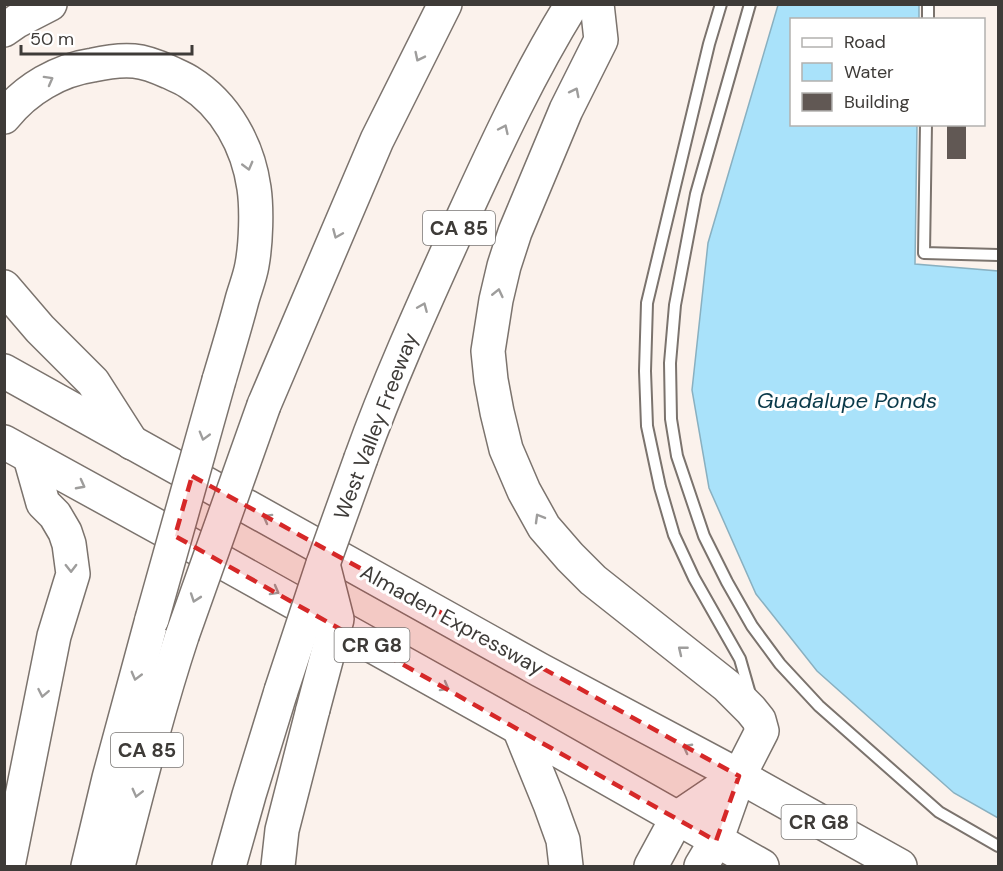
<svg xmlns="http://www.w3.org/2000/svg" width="1003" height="871" viewBox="0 0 1003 871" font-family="'DM Sans',sans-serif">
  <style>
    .water { fill: #a9e2fa; stroke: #89b0c0; stroke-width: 1.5 }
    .building { fill: #615854 }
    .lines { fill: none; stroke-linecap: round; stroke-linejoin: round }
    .lane-casing { stroke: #7b736d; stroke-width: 14 }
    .primary-casing { stroke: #7b736d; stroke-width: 36 }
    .highway-casing { stroke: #7b736d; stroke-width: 36 }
    .lane { stroke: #fff; stroke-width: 10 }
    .primary { stroke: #fff; stroke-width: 33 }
    .highway { stroke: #fff; stroke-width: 33 }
    .highway-bridge-casing { stroke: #7b736d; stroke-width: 36; stroke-linecap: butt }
    .highway-bridge { stroke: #fff; stroke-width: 33 }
    .oneway { stroke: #9e9d9c }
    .marked { fill: #d62828; fill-opacity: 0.2; stroke: #d62828; stroke-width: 4.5; stroke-dasharray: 12 8; stroke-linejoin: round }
    .labels { text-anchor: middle; stroke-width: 6; stroke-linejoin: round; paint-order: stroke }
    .shield { fill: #fff; stroke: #787674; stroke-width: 1.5 }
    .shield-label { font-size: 20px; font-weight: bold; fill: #3e3b38 }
    .street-label { font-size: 21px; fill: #3e3b38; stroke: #fff }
    .water-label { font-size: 22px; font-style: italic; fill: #0a3a4a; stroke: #fff }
  </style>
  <rect width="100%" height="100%" fill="#fbf2ec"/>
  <!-- water -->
  <polygon class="water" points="778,5 919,5 919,19 792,20 792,124 917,125 915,264 998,271 998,818 954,793 817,671 756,594 709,488 692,390 708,243"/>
  <!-- building -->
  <rect class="building" x="947" y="124" width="19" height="35"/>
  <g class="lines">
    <!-- lane casing -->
    <g class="lane-casing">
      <g id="lane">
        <polyline points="721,4 709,44 647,303 645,371 647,426 660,487 674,535 694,578 740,659 750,694"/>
        <polyline points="750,4 696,194 675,305 670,363 671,419 677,456 704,536 727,582 752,626 780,664 819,706 939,812 998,846"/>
        <polyline points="928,20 928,4"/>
        <polyline points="926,124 924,253 998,255"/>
      </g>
    </g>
    <!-- primary casing -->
    <g class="primary-casing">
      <g id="primary">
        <polyline points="4,371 540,670 739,776 900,866"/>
        <polyline points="4,442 224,563 519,728 762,866"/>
        <polyline points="651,866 677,818 739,776"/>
        <polyline points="701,866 716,841 739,776"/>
      </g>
    </g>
    <!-- highway casing -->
    <g class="highway-casing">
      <g id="highway">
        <polyline points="597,4 601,40 566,110 515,232 504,266 496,300 488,351 491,380 497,412 506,449 524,491 544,527 570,557 593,580 727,686 751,710 759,720 762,731 739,776"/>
        <polyline points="4,30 17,21 50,4"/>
        <path d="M4,117c22,-28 55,-47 89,-52 13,-3 28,-5 41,-4 11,1 24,6 35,11 6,3 14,6 20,10 37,23 59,64 65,106 3,21 2,55 -2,77 -2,12 -7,24 -10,35 -7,27 -15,53 -23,80"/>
        <polyline points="4,287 40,329 93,382 132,443"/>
        <polyline points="264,405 377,140 445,4"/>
        <path d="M361,458c30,-83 67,-163 103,-243 33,-72 66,-143 108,-211"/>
        <polyline points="519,728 550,804 563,840 566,866"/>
        <polyline points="8,866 54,636 73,574 69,544 65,532 55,515 43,503 30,457"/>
        <polyline points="88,866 109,778 152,619"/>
        <path d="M118,866c20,-77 39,-154 64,-230"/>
        <polyline points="229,866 249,795 281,691"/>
        <polyline points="278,866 282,830 313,709"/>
      </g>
    </g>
    <!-- lane -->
    <use href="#lane" class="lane"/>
    <!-- primary -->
    <use href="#primary" class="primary"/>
    <!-- highway -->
    <use href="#highway" class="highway"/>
    <!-- highway-bridge casing -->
    <g class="highway-bridge-casing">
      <g id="highway-bridge">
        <polyline points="152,619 219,380"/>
        <polyline points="182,636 264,405"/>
        <polyline points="281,691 323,564 361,458"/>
        <polyline points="313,709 337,619 323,564"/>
      </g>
    </g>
    <!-- highway-bridge -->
    <use href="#highway-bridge" class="highway-bridge"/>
  </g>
  <!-- one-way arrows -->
  <defs><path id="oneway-chevron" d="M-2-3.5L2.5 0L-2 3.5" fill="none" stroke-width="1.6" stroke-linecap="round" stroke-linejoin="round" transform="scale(1.5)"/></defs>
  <g class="oneway">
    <use href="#oneway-chevron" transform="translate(419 57) rotate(116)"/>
    <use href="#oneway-chevron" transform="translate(49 80) rotate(-29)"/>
    <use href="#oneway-chevron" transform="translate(575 92) rotate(-63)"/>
    <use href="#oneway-chevron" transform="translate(504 129) rotate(-65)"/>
    <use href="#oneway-chevron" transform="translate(248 166) rotate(75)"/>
    <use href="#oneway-chevron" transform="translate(337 234) rotate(113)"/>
    <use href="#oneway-chevron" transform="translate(498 293) rotate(-77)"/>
    <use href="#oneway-chevron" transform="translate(423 307) rotate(-67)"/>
    <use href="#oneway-chevron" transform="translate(204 436) rotate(106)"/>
    <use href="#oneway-chevron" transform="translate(81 485) rotate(28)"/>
    <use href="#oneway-chevron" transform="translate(267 518) rotate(-151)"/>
    <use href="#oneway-chevron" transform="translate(539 518) rotate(-120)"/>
    <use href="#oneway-chevron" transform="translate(71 568) rotate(89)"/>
    <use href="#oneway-chevron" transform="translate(275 591) rotate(29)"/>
    <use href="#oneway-chevron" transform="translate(195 598) rotate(109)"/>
    <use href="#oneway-chevron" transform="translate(682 650) rotate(-141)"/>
    <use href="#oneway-chevron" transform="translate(136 676) rotate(105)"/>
    <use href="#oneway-chevron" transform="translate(445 687) rotate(29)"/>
    <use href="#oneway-chevron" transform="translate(43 693) rotate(101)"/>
    <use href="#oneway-chevron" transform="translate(687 748) rotate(-152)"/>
    <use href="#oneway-chevron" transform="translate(137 793) rotate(104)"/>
  </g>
  <!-- marked area -->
  <path class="marked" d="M192,476l547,300 -23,65 -541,-305z"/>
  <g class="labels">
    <!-- shield labels -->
    <g class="shield">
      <rect x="423" y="211" width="72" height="34" rx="4.5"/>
      <rect x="334.5" y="628" width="75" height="34" rx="4.5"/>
      <rect x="111" y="733" width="72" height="34" rx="4.5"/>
      <rect x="781.5" y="805" width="75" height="34" rx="4.5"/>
    </g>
    <g class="shield-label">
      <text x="459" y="235">CA 85</text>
      <text x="372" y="652">CR G8</text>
      <text x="147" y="757">CA 85</text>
      <text x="819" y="829">CR G8</text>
    </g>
    <!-- street labels -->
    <g class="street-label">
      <text transform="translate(376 426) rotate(-69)" y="7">West Valley Freeway</text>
      <text transform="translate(452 620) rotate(29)" y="7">Almaden Expressway</text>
    </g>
    <!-- water labels -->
    <g class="water-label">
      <text x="847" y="408">Guadalupe Ponds</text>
    </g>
  </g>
  <!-- border -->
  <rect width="1003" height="871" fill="none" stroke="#3e3b38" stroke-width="12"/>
  <!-- legend -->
  <rect x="790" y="18" width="195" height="108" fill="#ffffff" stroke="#b2b1af" stroke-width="1.5"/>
  <rect x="802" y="38" width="30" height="9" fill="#ffffff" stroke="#b2b1af" stroke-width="1.5"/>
  <text x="844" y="48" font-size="18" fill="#3e3b38">Road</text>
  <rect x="802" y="63" width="30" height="18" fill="#a9e2fa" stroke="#b2b1af" stroke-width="1.5"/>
  <text x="844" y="78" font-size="18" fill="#3e3b38">Water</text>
  <rect x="802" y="93" width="30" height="18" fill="#615854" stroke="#b2b1af" stroke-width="1.5"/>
  <text x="844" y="108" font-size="18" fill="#3e3b38">Building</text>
  <!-- scale -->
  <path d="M21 45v9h171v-9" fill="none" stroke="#3e3b38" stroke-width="3"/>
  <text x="30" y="45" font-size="18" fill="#3e3b38" stroke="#ffffff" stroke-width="4.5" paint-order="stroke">50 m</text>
</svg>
